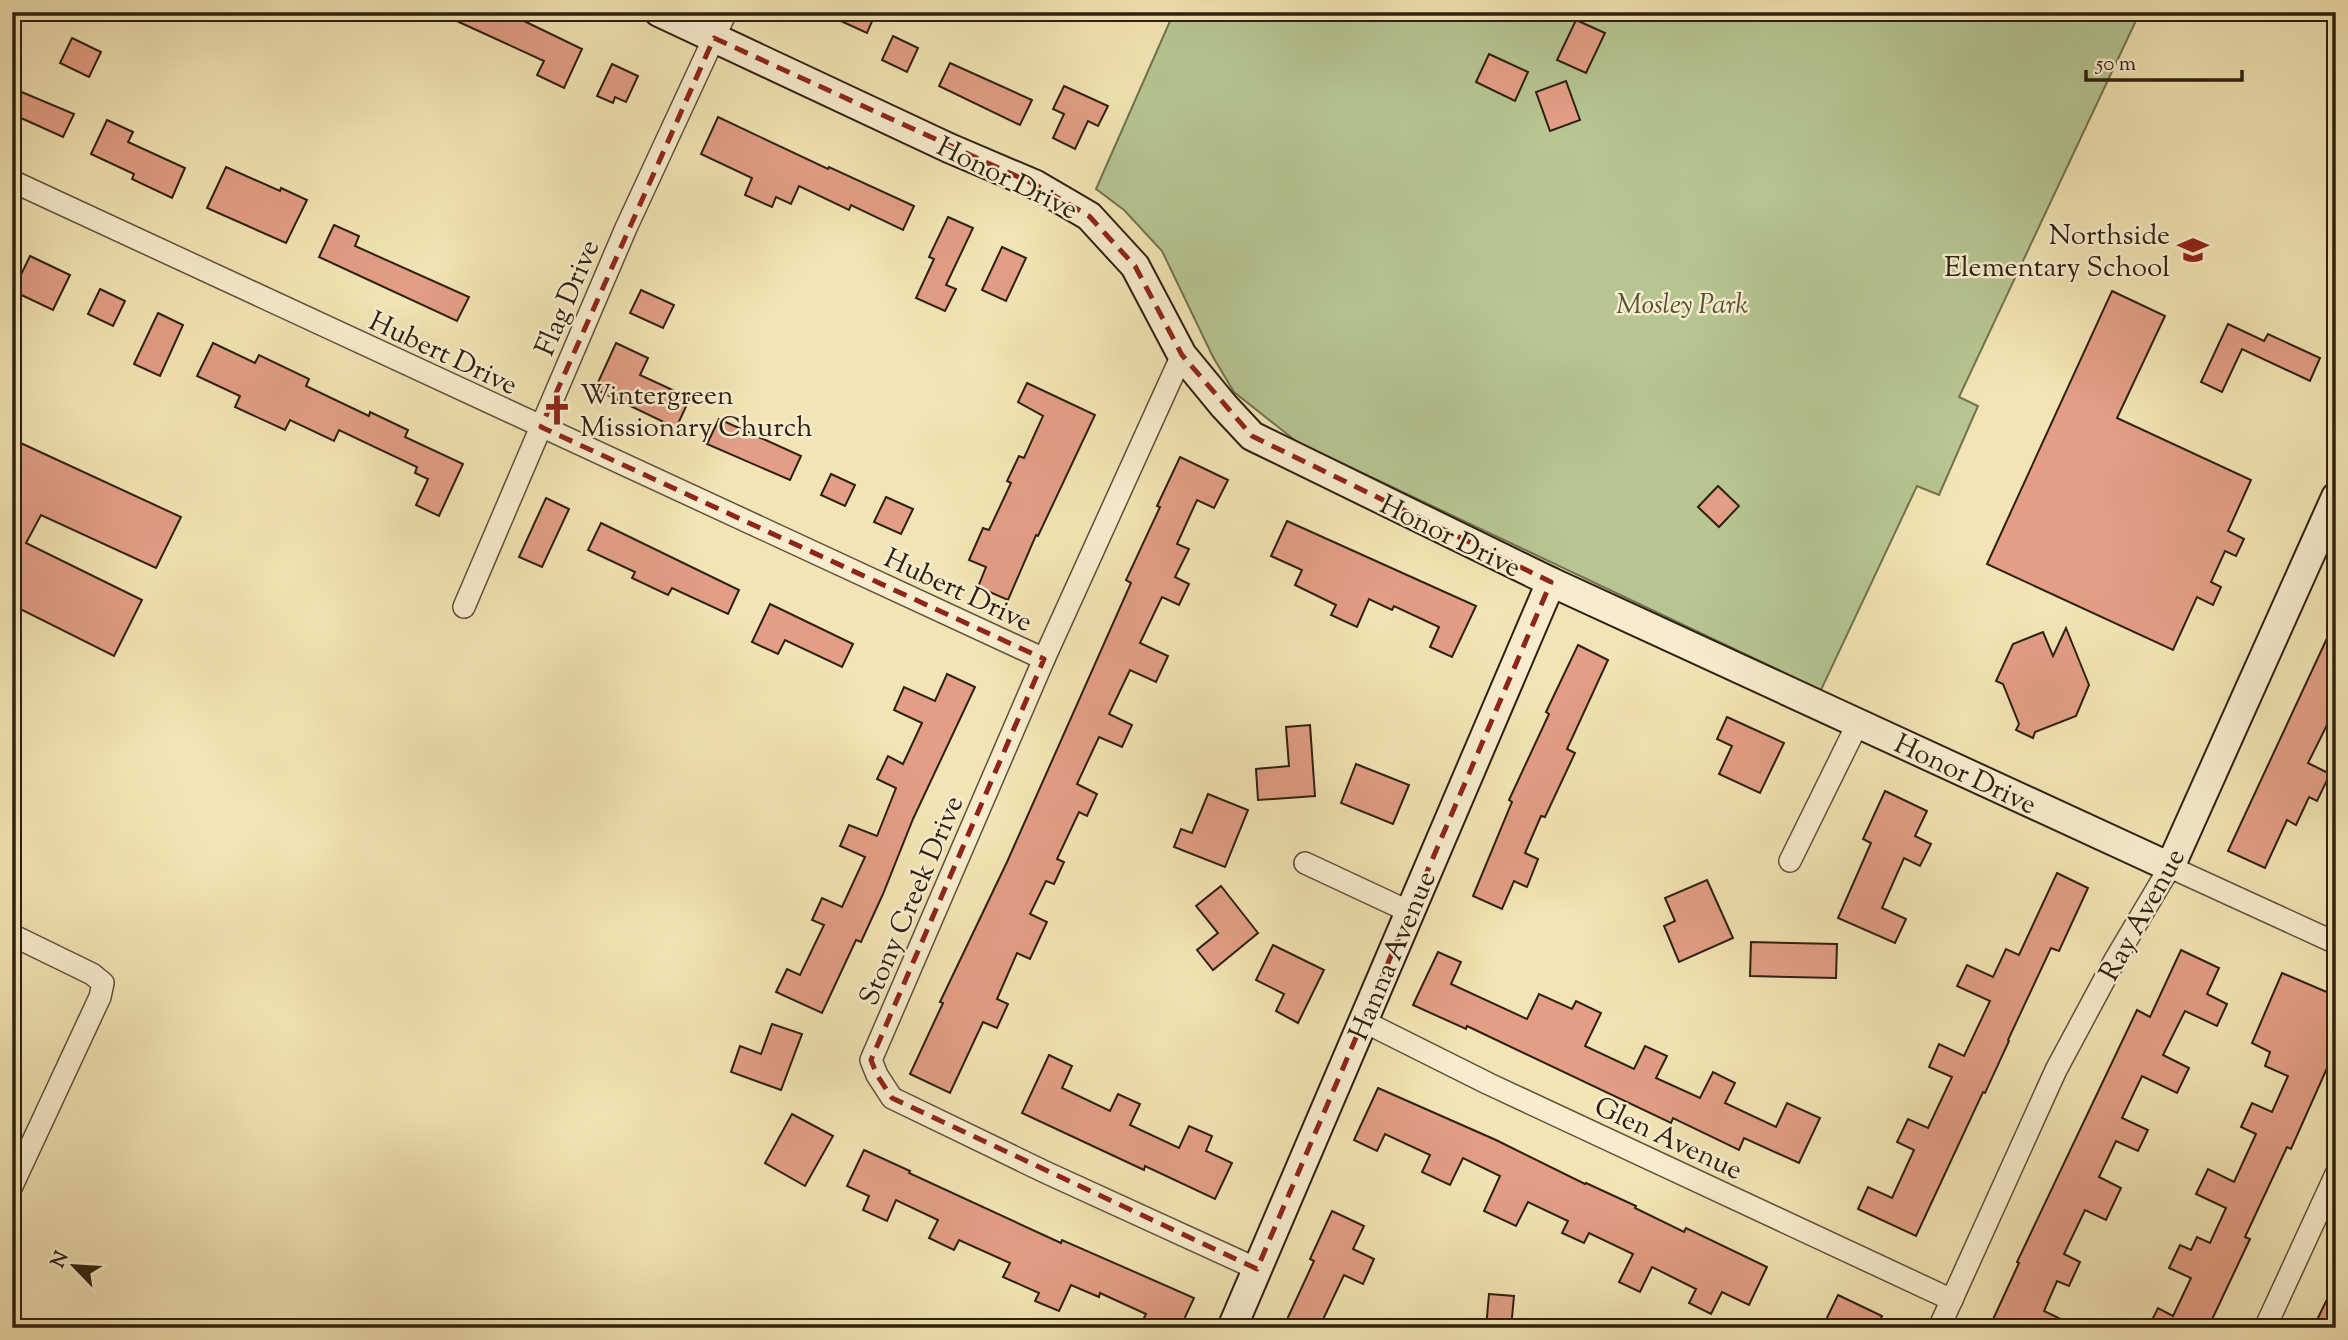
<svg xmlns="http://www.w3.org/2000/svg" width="2348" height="1340" viewBox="0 0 2348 1340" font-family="'Sorts Mill Goudy',serif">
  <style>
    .green { fill: #b6c591; stroke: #727251; stroke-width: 2 }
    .building { fill: #e39e85; stroke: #2d2011; stroke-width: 2 }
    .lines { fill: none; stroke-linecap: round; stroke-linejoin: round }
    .street-casing { stroke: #5e513a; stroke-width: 24 }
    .secondary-casing { stroke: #2d2011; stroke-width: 32 }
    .street { stroke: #f7edce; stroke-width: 21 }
    .secondary { stroke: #f7edce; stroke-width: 28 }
    .marked { fill: none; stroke: #8f2418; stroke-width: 5; stroke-dasharray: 14 9; stroke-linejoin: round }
    .labels { text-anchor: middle; stroke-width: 5; stroke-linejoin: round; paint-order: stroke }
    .street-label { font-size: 28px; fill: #2d2011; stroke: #f7edce }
    .poi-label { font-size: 28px; fill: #2d2011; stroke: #f7edce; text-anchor: end }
    .park-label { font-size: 28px; font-style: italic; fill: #565237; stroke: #f7edce }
  </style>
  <rect width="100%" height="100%" fill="#f2e4b4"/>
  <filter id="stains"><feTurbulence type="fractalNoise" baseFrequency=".00286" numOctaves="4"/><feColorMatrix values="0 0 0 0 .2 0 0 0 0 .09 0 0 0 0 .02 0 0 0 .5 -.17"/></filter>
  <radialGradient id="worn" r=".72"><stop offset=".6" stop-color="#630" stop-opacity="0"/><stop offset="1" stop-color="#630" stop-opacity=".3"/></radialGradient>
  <!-- green -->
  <polygon class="green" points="1174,12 2140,12 1959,397 1978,406 1939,495 1917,486 1821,690 1297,442 1234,392 1213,357 1162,251 1124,210 1096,189"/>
  <!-- building -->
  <g class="building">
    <polygon points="437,12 513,12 526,18 524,21 582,49 564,88 537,75 544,61"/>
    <polygon points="821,12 876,12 867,33"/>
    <polygon points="1576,20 1605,33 1586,73 1557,60"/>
    <polygon points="893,36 918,48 907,72 882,60"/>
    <polygon points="72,38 101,52 89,77 60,63"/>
    <polygon points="1489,54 1528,72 1515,101 1476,82"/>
    <polygon points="950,63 1032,100 1020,125 939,86"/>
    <polygon points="612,64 638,76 626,102 615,97 613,103 597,96"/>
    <polygon points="1566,81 1580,120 1550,131 1536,92"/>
    <polygon points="1064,86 1108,106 1098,126 1088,121 1075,149 1053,138 1064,114 1053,109"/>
    <polygon points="12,88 74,114 63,137 12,114"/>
    <polygon points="718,117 828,169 829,167 914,206 903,230 851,205 849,210 799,186 791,204 776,197 772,207 745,195 752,178 701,154"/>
    <polygon points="107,120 133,132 128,142 185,168 172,198 132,179 134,174 91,154"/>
    <polygon points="226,167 280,191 281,188 307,200 286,243 207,208"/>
    <polygon points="948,217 973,228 946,285 956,289 945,311 916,298 934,259 929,257"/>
    <polygon points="334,225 359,236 355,246 469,297 457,321 319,257"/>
    <polygon points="1002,247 1026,258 1006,301 982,290"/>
    <polygon points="30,256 70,275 53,310 13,291"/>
    <polygon points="100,289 125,301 113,326 88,314"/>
    <polygon points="641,290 674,305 663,328 630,313"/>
    <polygon points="2112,291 2165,316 2117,418 2251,480 2228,531 2244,539 2236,556 2225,551 2211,582 2221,587 2213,605 2197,597 2173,650 1987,564"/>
    <polygon points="158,313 183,325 160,376 134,364"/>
    <polygon points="2228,324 2264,341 2268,334 2320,358 2310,381 2242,349 2222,392 2201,382"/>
    <polygon points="213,343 255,363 259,355 309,379 306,386 369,416 370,412 408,430 405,437 463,464 439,516 416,505 428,479 415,473 417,467 339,430 334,441 290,420 285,430 235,407 240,396 197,376"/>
    <polygon points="616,343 648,358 640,375 690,398 676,428 595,389"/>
    <polygon points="1027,383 1095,415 1038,536 1036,535 1008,600 978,587 986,567 969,560 983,528 989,530 1011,483 1007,481 1019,456 1024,458 1043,416 1018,402"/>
    <polygon points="719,419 801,456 790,480 707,444"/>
    <polygon points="12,439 181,517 156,568 41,515 26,543 142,600 114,656 12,605"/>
    <polygon points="1180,457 1228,480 1214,508 1197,500 1177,544 1189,549 1175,577 1189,584 1179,605 1162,597 1140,643 1168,656 1156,682 1130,670 1109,714 1132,725 1122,747 1099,737 1077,784 1097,794 1087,816 1079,812 1057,859 1064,862 1054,884 1046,881 1030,914 1047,922 1030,959 1017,953 997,999 1008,1004 997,1028 983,1022 950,1093 910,1074 943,1003 940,1002 1007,862 1131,583 1126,580 1160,507 1157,506"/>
    <polygon points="831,474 855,485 845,506 821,495"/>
    <polygon points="1718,486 1739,506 1719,527 1698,507"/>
    <polygon points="886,497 913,509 901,534 874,522"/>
    <polygon points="546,498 569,509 542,567 519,557"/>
    <polygon points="1287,521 1476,606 1452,657 1430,647 1439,627 1394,606 1392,610 1369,599 1357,627 1331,615 1336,605 1295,585 1302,570 1271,556"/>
    <polygon points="601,523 739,590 728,614 672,588 668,595 632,578 635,572 588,550"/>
    <polygon points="770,604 853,644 842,667 785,640 778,654 752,642"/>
    <polygon points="2336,619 2336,707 2308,763 2330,774 2317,801 2309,797 2296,825 2287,820 2265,868 2228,851"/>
    <polygon points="2066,628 2089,685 2076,716 2035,732 2033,738 2016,730 2019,724 2003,684 1996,681 2013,644 2043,632 2053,656"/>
    <polygon points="1578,645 1608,660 1567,749 1575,753 1545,817 1541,816 1525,853 1538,859 1527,887 1514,881 1502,909 1473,896 1512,802 1509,800 1549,714 1546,712"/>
    <polygon points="947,674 975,687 913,819 883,894 861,942 856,940 822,1013 776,992 787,969 800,975 824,925 812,920 822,898 842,907 865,857 840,846 849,825 877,836 896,788 877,779 888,756 903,764 922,723 894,710 904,687 935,701"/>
    <polygon points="1727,717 1784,743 1760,793 1719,774 1732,746 1717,739"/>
    <polygon points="1310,725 1315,796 1258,800 1256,769 1289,766 1286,727"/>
    <polygon points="1356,764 1409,785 1393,824 1341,803"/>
    <polygon points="1885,791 1927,811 1915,836 1931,844 1920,866 1904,858 1882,908 1906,919 1895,943 1838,918 1871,843 1863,839"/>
    <polygon points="1208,794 1248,810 1225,867 1174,847 1181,829 1192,833"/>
    <polygon points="2057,873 2088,888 2059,951 2051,948 2008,1040 2009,1041 1985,1093 1983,1092 1916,1236 1858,1209 1868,1187 1892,1198 1914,1150 1897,1142 1908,1119 1928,1128 1952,1077 1929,1067 1939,1044 1964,1056 1990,1001 1957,986 1967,965 1993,977 2006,949 2019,955"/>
    <polygon points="1707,880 1733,938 1679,962 1664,926 1675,921 1665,898"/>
    <polygon points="1221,886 1258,933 1213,970 1197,950 1218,933 1196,906"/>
    <polygon points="1751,942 1837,944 1836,978 1750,976"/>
    <polygon points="1273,945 1324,970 1298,1023 1276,1011 1284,994 1256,980"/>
    <polygon points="2181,950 2219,968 2207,994 2227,1004 2217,1026 2185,1011 2163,1055 2189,1068 2177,1093 2142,1076 2122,1118 2148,1130 2138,1151 2116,1141 2099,1177 2121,1188 2106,1220 2085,1210 2064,1254 2080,1262 2069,1286 2057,1281 2044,1311 2079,1328 1989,1328 2019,1263 2017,1262 2137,1010 2150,1017"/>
    <polygon points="1438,952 1461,962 1451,984 1527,1019 1539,994 1572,1009 1576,1001 1601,1013 1585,1046 1634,1069 1645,1046 1667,1056 1656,1078 1700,1098 1713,1072 1735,1083 1725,1103 1776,1127 1787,1103 1820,1118 1799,1163 1744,1138 1739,1150 1673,1118 1671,1123 1467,1026 1466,1029 1413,1005"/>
    <polygon points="2282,973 2336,996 2336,1048 2291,1149 2287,1147 2245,1237 2250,1239 2208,1328 2148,1328 2158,1308 2173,1316 2191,1278 2169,1268 2180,1245 2191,1250 2197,1237 2210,1243 2226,1208 2196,1194 2208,1169 2234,1182 2256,1134 2241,1127 2252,1103 2272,1112 2288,1076 2265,1066 2270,1052 2252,1043"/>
    <polygon points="772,1024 802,1034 781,1090 731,1072 740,1046 761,1054"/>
    <polygon points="1049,1055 1072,1066 1062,1088 1110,1111 1118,1094 1140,1104 1130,1125 1179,1148 1189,1126 1212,1136 1206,1151 1232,1163 1215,1199 1145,1166 1144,1170 1022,1113"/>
    <polygon points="1378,1088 1496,1140 1585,1184 1586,1183 1636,1206 1635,1208 1684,1232 1686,1228 1767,1267 1749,1305 1722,1292 1711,1314 1689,1303 1696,1289 1652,1267 1640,1292 1619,1282 1633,1254 1589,1233 1584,1243 1562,1233 1568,1221 1528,1202 1516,1226 1484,1211 1500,1176 1463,1158 1450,1185 1422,1172 1430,1155 1385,1134 1377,1151 1354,1140"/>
    <polygon points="792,1114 833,1136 805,1186 765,1163"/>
    <polygon points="864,1150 910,1171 909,1173 1061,1243 1062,1240 1194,1298 1180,1328 1139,1328 1146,1314 1100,1293 1099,1297 1071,1285 1059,1311 1035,1301 1039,1293 1003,1277 1010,1263 959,1240 954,1250 929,1238 938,1220 896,1200 887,1221 863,1210 869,1196 847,1186"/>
    <polygon points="1332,1211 1364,1226 1353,1249 1374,1259 1363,1284 1344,1275 1319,1328 1283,1328 1314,1261 1310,1259"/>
    <polygon points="2336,1281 2336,1328 2313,1328"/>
    <polygon points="1489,1294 1514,1296 1511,1328 1486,1328"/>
    <polygon points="1838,1295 1882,1316 1876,1328 1822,1328"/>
  </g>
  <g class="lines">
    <!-- street casing -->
    <g class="street-casing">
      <g id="street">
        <polyline points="12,181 1044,659"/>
        <polyline points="1182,355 1044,659 871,1060 877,1075 892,1098 1045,1172 1257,1269"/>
        <polyline points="464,607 626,228 726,12"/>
        <polyline points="1790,861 1858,723"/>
        <polyline points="1305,863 1410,912"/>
        <polyline points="12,935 92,974 103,983 100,997 12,1186"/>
        <polyline points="1363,1021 1489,1084 1952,1300"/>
        <polyline points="1939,1328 2056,1070 2116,958 2170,867 2336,943"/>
        <polyline points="2265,1328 2336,1174"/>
      </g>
    </g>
    <!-- secondary casing -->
    <g class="secondary-casing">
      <g id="secondary">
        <polyline points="659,12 949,148 1036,185 1089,216 1135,266 1182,355 1224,406 1252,436 1551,582 2170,867 2336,497"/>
        <polyline points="1232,1328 1551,582"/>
      </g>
    </g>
    <!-- street -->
    <use href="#street" class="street"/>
    <!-- secondary -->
    <use href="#secondary" class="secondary"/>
  </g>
  <!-- marked area -->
  <path class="marked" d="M714,38l322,147 53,31 46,50 47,89 70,81 299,146 -294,687 -365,-171 -15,-23 -6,-15 173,-401 -503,-232z"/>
  <!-- icons -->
  <defs>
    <g id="school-bare" transform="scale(2.415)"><path d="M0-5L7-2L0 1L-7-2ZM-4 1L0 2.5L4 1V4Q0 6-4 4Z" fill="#8f2418" stroke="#f7edce" stroke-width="2.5" paint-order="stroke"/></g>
    <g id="church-bare" transform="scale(2.415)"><path d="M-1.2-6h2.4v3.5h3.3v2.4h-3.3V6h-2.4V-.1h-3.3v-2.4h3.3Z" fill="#8f2418" stroke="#f7edce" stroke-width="2.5" paint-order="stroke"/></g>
  </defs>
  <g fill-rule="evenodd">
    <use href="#school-bare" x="2193" y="250"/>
    <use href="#church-bare" x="557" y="410"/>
  </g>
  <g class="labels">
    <!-- street labels -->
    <g class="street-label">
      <text transform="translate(1008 177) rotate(26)" y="10">Honor Drive</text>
      <text transform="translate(566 297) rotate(-67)" y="10">Flag Drive</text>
      <text transform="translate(444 352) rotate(25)" y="10">Hubert Drive</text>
      <text transform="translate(1451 535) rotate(26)" y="10">Honor Drive</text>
      <text transform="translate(959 589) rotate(25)" y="10">Hubert Drive</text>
      <text transform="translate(1966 773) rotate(25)" y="10">Honor Drive</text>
      <text transform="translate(910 900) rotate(-67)" y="10">Stony Creek Drive</text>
      <text transform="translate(2141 914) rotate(-61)" y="10">Ray Avenue</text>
      <text transform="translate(1391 955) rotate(-67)" y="10">Hanna Avenue</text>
      <text transform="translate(1669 1137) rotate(25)" y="10">Glen Avenue</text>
    </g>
    <!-- poi labels -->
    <g class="poi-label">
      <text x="2170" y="244">Northside<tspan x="2170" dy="32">Elementary School</tspan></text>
      <text x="580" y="404" text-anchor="start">Wintergreen<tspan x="580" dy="32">Missionary Church</tspan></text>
    </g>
    <!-- park labels -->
    <g class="park-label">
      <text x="1682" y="313">Mosley Park</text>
    </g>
  </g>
  <!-- margin -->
  <rect width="2348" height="1340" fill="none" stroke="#f2e4b4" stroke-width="42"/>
  <rect x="14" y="14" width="2320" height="1312" fill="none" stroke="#2d2011" stroke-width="3.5"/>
  <rect x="21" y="21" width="2306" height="1298" fill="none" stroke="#2d2011" stroke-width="2"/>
  <!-- north arrow -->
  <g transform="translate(74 1266) rotate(295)" stroke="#f7edce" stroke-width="5" paint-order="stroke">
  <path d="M0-5L12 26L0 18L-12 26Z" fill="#2d2011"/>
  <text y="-10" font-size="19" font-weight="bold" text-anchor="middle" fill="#2d2011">N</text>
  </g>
  <!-- scale -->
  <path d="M2086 70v10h156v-10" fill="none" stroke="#2d2011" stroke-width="3.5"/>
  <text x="2096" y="70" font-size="21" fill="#2d2011" stroke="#f7edce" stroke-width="5" paint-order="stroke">50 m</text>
  <rect width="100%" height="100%" filter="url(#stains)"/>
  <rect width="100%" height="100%" fill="url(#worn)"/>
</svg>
